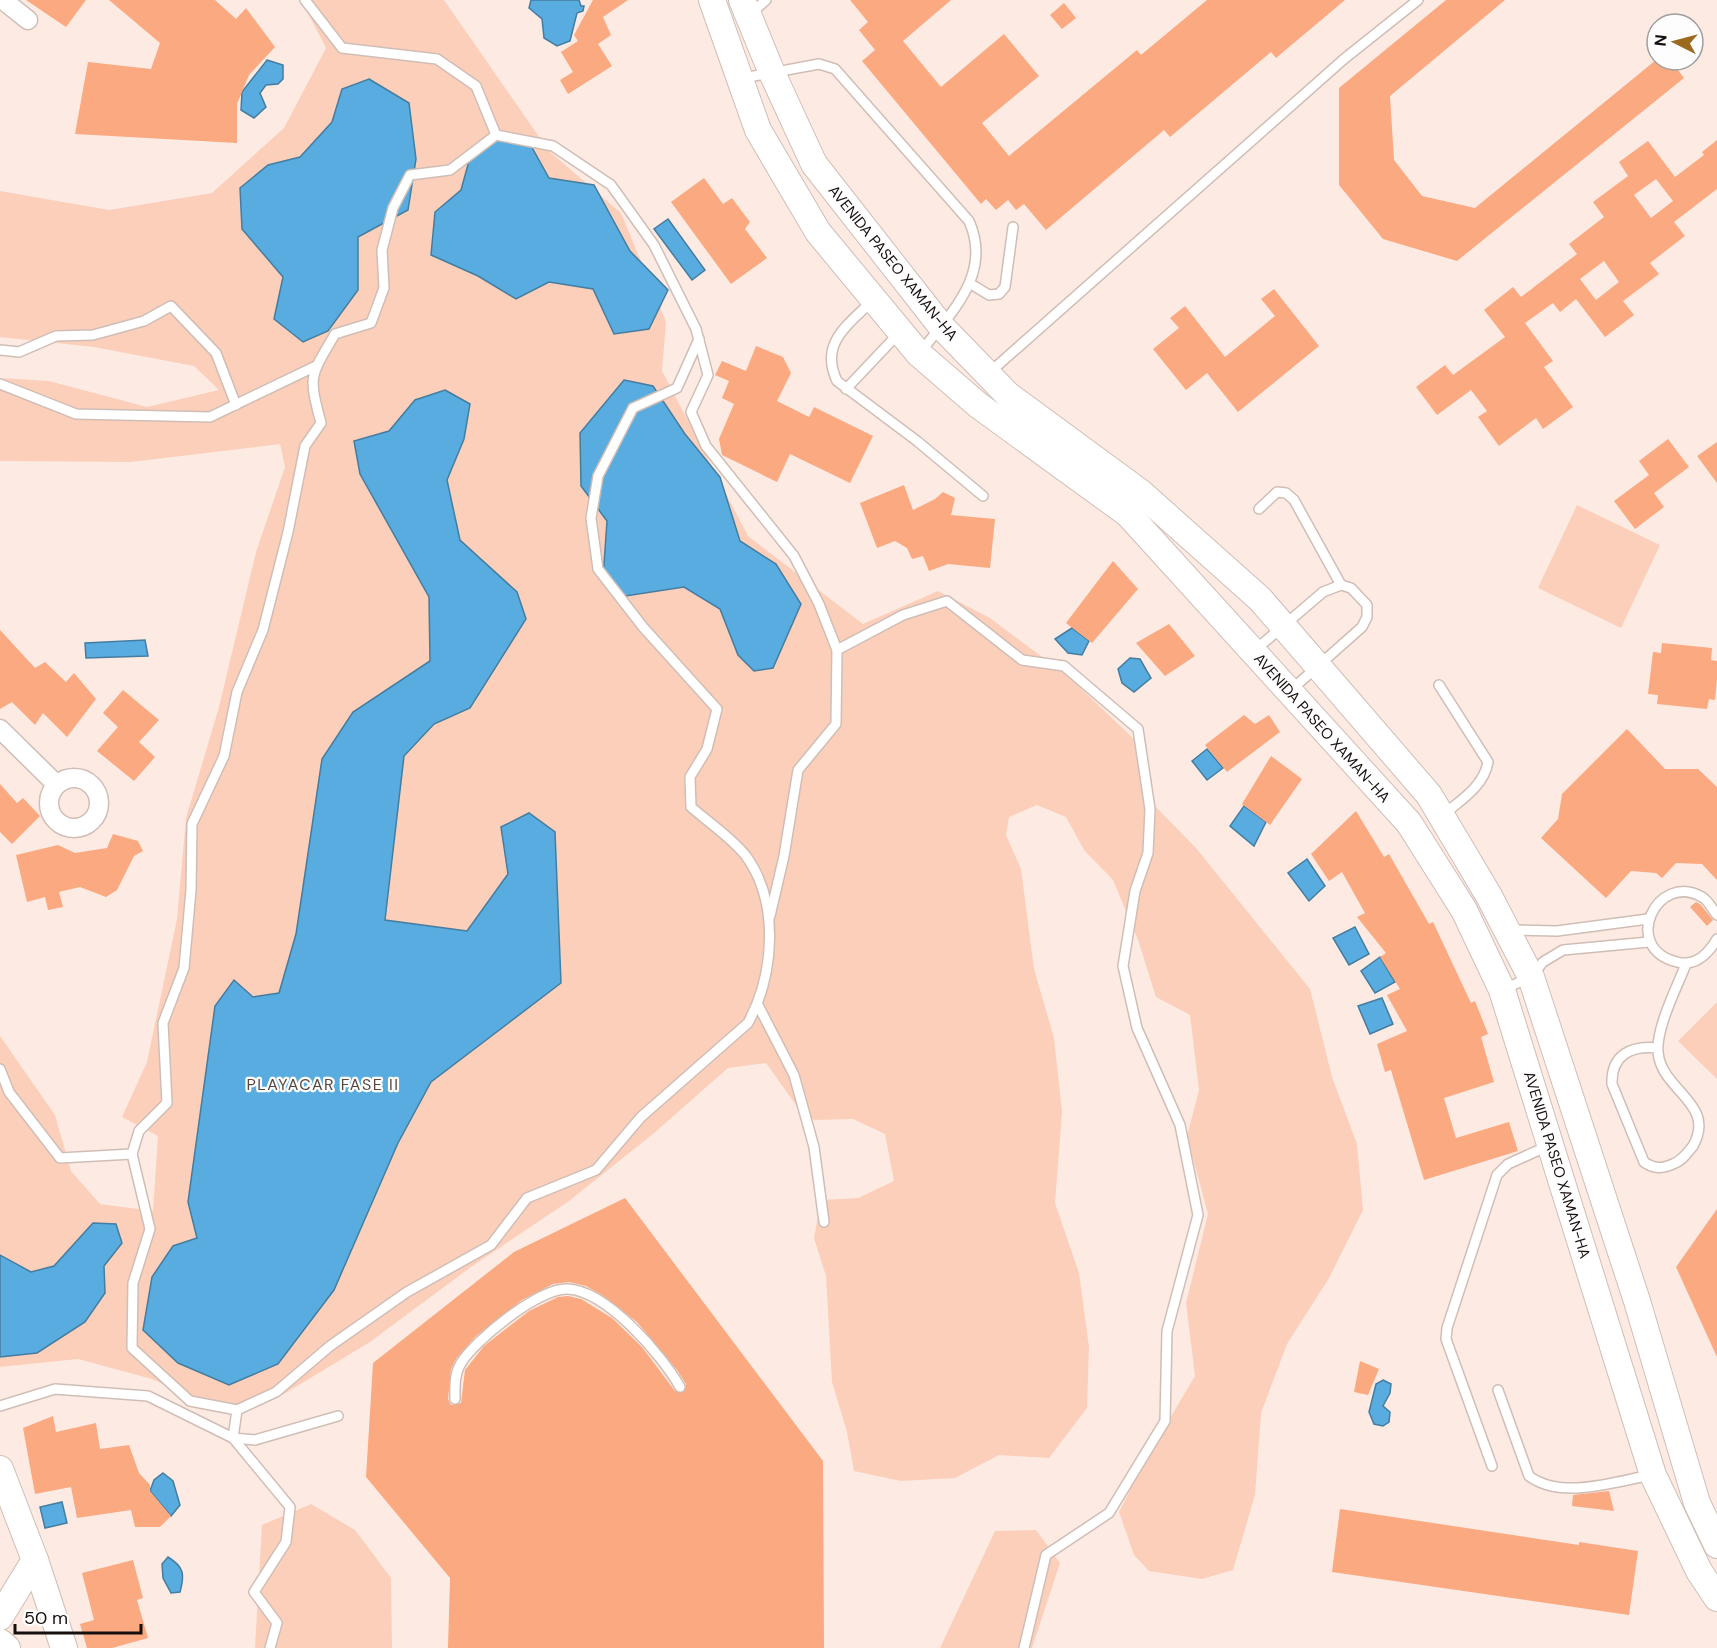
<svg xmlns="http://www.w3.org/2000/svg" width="1717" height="1648" viewBox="0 0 1717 1648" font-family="'DM Sans',sans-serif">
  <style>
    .green { fill: #fccfba }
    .water { fill: #58acdf; stroke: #447da0; stroke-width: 1.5 }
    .building { fill: #faa980; fill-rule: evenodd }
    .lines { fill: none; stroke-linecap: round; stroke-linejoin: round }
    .service-casing { stroke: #d0beb6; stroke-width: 12 }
    .minor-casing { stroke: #d0beb6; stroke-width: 21 }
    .secondary-casing { stroke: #d0beb6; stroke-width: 28 }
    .service { stroke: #fff; stroke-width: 9 }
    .minor { stroke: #fff; stroke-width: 18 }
    .secondary { stroke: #fff; stroke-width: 26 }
    .labels { text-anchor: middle; stroke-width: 4.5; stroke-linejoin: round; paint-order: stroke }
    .street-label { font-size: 15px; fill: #150f0d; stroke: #fdfdfd }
    .neighbourhood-label { font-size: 16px; letter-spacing: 1.5px; fill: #554740; stroke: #fdfdfd }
  </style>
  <rect width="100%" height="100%" fill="#fdebe3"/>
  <!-- green -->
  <g class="green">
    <polygon points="301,0 444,0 549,151 621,213 666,322 662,371 748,536 863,624 938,591 990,618 1069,677 1137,742 1151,802 1196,848 1310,989 1332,1077 1357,1144 1363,1210 1329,1278 1287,1344 1261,1413 1255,1495 1233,1570 1202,1579 1149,1571 1134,1555 1119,1512 1144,1462 1195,1376 1186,1303 1208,1214 1187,1136 1199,1090 1190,1015 1156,997 1138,940 1113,880 1084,850 1066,817 1037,805 1009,817 1006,835 1021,869 1034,969 1054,1038 1062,1112 1055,1203 1079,1273 1089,1347 1087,1408 1049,1458 999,1455 955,1478 901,1481 854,1471 847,1432 832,1382 826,1276 814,1238 821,1200 858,1198 894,1181 885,1134 853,1119 814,1120 796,1105 766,1063 728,1068 653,1134 569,1201 471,1267 370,1342 279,1397 220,1409 152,1379 78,1359 0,1367 0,1036 55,1115 71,1171 100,1204 153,1211 158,1136 122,1117 147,1062 177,919 186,818 219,707 256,552 285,467 280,444 131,462 0,461 0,378 49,381 147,407 219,390 194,366 94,347 0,337 0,191 109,210 212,193 284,128 326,48"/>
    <polygon points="1577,505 1660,545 1621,628 1538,588"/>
    <polygon points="1717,1002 1717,1079 1678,1041"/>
    <polygon points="311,1504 355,1530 391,1578 392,1648 255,1648 262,1525"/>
    <polygon points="1036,1530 1060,1563 1032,1648 940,1648 995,1531"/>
  </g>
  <!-- water -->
  <g class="water">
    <polygon points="531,0 579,0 581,6 584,6 583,11 577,13 570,41 557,46 544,38 542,19 529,8"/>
    <polygon points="267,60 283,65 283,79 278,84 266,85 260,93 266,107 254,118 241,110 242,92"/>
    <polygon points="369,79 409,103 416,159 408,210 358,237 358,290 328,331 303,342 274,319 283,277 242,229 240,188 268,165 300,157 332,122 342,89"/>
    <polygon points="499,137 530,144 549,178 594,185 630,251 668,290 649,329 614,334 593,289 549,282 516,299 478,276 431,255 435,212 461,190 469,161"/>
    <polygon points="668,219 705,270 692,280 654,229"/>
    <polygon points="624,380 653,386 685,434 720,477 740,541 776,564 801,604 773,668 754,671 738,655 720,609 684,587 619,597 603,579 607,521 581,486 580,433"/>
    <polygon points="445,390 470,404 464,439 447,480 460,540 517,592 526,619 470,708 434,724 404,756 385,920 467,931 508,874 501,827 529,813 555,832 561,983 431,1082 398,1143 334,1290 278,1364 229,1385 178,1363 143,1330 152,1277 173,1246 197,1238 188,1202 215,1006 234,980 253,997 279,993 296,934 322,759 353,712 430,661 429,597 360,474 354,441 389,431 415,400"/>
    <polygon points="1072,628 1089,641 1082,655 1068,653 1055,639"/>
    <polygon points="145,640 148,656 86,658 85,643"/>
    <polygon points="1130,658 1140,659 1151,678 1134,692 1122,683 1118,669"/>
    <polygon points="1207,749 1223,768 1207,780 1192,761"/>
    <polygon points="1244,806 1266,822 1254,846 1230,826"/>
    <polygon points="1307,859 1325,886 1309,901 1288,873"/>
    <polygon points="1355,927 1369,954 1349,965 1333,938"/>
    <polygon points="1380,957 1395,982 1375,993 1361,971"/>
    <polygon points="1382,998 1393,1024 1370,1034 1358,1006"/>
    <polygon points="93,1223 116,1224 122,1243 104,1266 105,1293 85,1322 37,1353 0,1357 0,1255 31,1272 54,1266"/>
    <polygon points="1383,1380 1391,1384 1390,1393 1383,1406 1390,1412 1389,1422 1383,1426 1374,1424 1369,1412 1376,1384"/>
    <polygon points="163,1473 173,1481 180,1505 171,1516 150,1491 154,1480"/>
    <polygon points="62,1502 67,1523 45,1528 40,1507"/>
    <path d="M168,1557c16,10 17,17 12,35l-9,1 -8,-15 -1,-14z"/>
  </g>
  <!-- building -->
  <g class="building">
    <polygon points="26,0 86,0 66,27"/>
    <polygon points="109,0 215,0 236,19 246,8 275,47 249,75 237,104 237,143 75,134 88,62 151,69 160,43"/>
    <polygon points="593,0 628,0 603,17 611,35 598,44 612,66 568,94 560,80 573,72 561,52 578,41 574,35"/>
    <polygon points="850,0 951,0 903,41 941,87 1004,34 1039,76 982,123 1009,156 1137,50 1141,55 1207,0 1345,0 1276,58 1271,52 1170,137 1164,130 1046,230 1024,204 1016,210 1008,200 996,210 986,199 981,204 862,61 875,50 859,30 868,22"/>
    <polygon points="1446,0 1505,0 1390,96 1394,160 1422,196 1475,208 1656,60 1670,60 1684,78 1457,261 1383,239 1339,185 1339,88"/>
    <polygon points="1064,3 1076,18 1062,29 1050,15"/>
    <path d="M1717,140v49l-43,33 11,14 -35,27 9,11 -36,27 11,14 -29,22 -29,-38 -16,13 -7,-9 -28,20 28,38 -9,6 29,40 -30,22 -7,-11 -37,28 -21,-29 9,-6 -16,-21 -34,25 -21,-28 29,-22 8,10 52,-38 -21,-27 29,-23 8,10 56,-43 -8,-10 35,-27 -11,-15 35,-26 -9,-14 29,-21 27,36 29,-22 -2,-3zM1656,179l17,22 -22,17 -17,-23zM1604,261l15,21 -23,18 -16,-21z"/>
    <polygon points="704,178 723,204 732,198 750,222 745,229 767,258 731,284 671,202"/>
    <polygon points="1274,289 1319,346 1238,412 1207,373 1186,390 1153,349 1179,328 1170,318 1185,306 1225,357 1275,316 1261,299"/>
    <polygon points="756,346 783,357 791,373 777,401 809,417 814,407 873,436 850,483 790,454 777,482 722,455 719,439 734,404 722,398 729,381 715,375 722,361 746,371"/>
    <polygon points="1668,439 1689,467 1654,493 1664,507 1635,529 1614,501 1649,475 1639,461"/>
    <polygon points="1717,442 1717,483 1697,456"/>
    <polygon points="904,485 913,510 935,499 943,492 955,498 951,515 995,519 990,568 948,564 929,571 923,556 912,559 907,548 895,541 877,548 860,503"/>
    <polygon points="1113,561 1138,589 1092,643 1066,623"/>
    <polygon points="1169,624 1195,656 1165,676 1136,643"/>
    <polygon points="0,630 35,668 45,662 66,682 74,673 96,699 67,737 43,713 35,725 12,702 0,709"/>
    <polygon points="1662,643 1712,648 1711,660 1717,661 1717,679 1715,700 1709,699 1707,709 1657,704 1658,695 1648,694 1653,652 1661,653"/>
    <polygon points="123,690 159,720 139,742 155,757 134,781 97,751 118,727 103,713"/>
    <polygon points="1244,715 1255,724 1269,715 1280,732 1227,772 1205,745"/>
    <polygon points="1627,729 1665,769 1698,769 1717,787 1717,880 1702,864 1676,863 1662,878 1656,873 1631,871 1606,898 1541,838 1558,819 1562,794"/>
    <polygon points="1271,756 1302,779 1270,825 1242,804"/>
    <polygon points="0,784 17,803 23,798 40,816 12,844 0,832"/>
    <polygon points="1356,811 1384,857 1389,854 1429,924 1433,922 1471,1003 1475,1001 1488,1034 1481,1037 1494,1082 1444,1098 1456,1138 1509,1122 1518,1151 1424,1180 1391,1070 1385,1072 1377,1044 1407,1031 1387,995 1400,989 1380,957 1386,953 1357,917 1365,913 1342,872 1329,881 1311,854"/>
    <polygon points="113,834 138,841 143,851 134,856 117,890 106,897 80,887 59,892 63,907 48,910 45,897 27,902 16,855 58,845 75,853 107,848"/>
    <polygon points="1696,902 1701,905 1713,920 1707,926 1690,907"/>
    <path d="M625,1198l198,263 1,187h-376l2,-70 -84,-101 7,-114 141,-111zM569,1282l17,4 16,9 35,27 40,48 9,14 -2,8 -9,-1 -33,-44 -30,-29 -31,-19 -13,-3 -10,1 -29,14 -45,35 -19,24 -4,33 -10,2 -3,-6 3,-30 5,-10 19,-22 47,-37 31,-16z"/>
    <polygon points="1717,1209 1717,1357 1676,1267"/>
    <polygon points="1360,1361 1379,1369 1368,1395 1354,1392"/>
    <polygon points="53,1416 56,1432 96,1423 100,1449 129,1445 139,1473 150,1485 150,1491 171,1516 160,1527 135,1527 131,1510 77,1518 71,1487 35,1494 23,1428"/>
    <polygon points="1609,1491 1614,1511 1572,1506 1573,1495"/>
    <polygon points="1340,1509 1579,1545 1579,1542 1638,1551 1629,1615 1332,1572"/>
    <polygon points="133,1560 143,1598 137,1600 148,1638 112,1648 87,1648 80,1624 94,1620 82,1573"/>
  </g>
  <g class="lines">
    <!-- service casing -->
    <g class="service-casing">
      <g id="service">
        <polyline points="305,0 342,48 437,59 476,86 496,135"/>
        <polyline points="750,14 766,0"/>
        <path d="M743,78l76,-14 16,5 134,152c24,54 -19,92 -49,132"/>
        <polyline points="971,284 989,295 999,294 1005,287 1013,227"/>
        <path d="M873,300c-25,25 -54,43 -36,81l80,60 66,55"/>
        <polyline points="0,350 19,352 56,336 93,335 144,321 171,306 216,353 236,405"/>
        <polyline points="989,373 1344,59 1418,0"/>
        <polyline points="0,384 76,414 210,417 316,366"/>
        <polyline points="846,389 899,333"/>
        <polyline points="1259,509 1277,492 1286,493 1294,500 1341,585"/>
        <polyline points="1254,651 1323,592 1341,585 1351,588 1367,605 1367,617 1362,627 1291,690"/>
        <path d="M1439,685l49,77c-4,24 -27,38 -45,53"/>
        <path d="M1717,915c-4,-5 -9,-15 -15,-18 -45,-26 -82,51 -25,65 19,5 31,-8 40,-23"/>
        <polyline points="770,916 784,856 798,770 836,724 837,650"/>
        <polyline points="1510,930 1557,931 1648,919"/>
        <polyline points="1504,989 1531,977 1543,962 1563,950 1649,942"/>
        <polyline points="758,1005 794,1075 814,1147 824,1222"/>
        <path d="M1658,1048c-27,-3 -47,7 -46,36l32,78c10,7 18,7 29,2 9,-3 14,-11 20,-18 24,-43 -32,-55 -35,-94 -2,-24 19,-65 28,-88"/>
        <polyline points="0,1069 9,1092 60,1158 132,1154"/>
        <path d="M1498,1390l31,86c32,24 85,6 122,-1"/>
        <path d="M455,1399c0,-12 -1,-25 6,-36 14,-23 79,-76 107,-74 39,2 94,66 112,98"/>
        <polyline points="0,1406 55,1389 148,1396 233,1438 255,1440 338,1416"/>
        <path d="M237,1410l39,-18 54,-46 77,-54 84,-47 36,-47 69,-28 45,-53 107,-94c26,-48 32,-120 -2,-167 -14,-18 -38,-34 -55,-49l-1,-30 17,-28 10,-40 -74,-82 -45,-58 -7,-51 7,-42 35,-68 44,-20 22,-49"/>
        <polyline points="1492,1466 1446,1339 1447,1328 1497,1175 1508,1164 1548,1146"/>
        <path d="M270,1648l7,-25 -23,-31 32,-50 4,-35 -57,-69 4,-28 -47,-9 -58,-53 1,-65 17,-54 -18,-75 7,-23 28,-28 -4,-80 21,-55 7,-78 1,-66 32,-68 13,-64 26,-62 25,-98 17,-86 16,-23c-13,-49 -11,-46 14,-89l36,-11 13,-35 -2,-38 11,-42 17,-33 40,-5 46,-35 57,11 58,39 43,60 42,84 12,46 -17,37 15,34 88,110 25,48 18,46 66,-35 44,-14 75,59 42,6 74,63 12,80 -2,44 -13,38 -12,75 14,62 43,97 18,90 -31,116 -2,90 -56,92 -63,42 -22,93"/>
      </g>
    </g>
    <!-- minor casing -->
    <g class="minor-casing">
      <g id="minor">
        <polyline points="3,0 28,20"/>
        <polyline points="0,729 56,784"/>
        <circle cx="74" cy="803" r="25"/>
      </g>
    </g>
    <!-- secondary casing -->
    <g class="secondary-casing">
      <g id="secondary">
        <polyline points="712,0 758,130 818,232 919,354 978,405 1128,514 1409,823 1464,910 1502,990 1653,1475 1699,1571 1717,1598"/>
        <polyline points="742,0 772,73 814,164 941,326 1008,395 1140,492 1260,599 1429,795 1489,896 1531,977 1637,1301 1697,1503 1717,1545"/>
        <polyline points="0,1469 35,1560 0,1617"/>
        <polyline points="35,1560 64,1648"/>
        <polyline points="0,1642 7,1648"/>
      </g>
    </g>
    <!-- service -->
    <use href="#service" class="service"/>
    <!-- minor -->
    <use href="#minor" class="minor"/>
    <!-- secondary -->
    <use href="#secondary" class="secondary"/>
  </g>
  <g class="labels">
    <!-- street labels -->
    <g class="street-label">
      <text transform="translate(893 263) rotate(51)" y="5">AVENIDA PASEO XAMAN-HA</text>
      <text transform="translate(1322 728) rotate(48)" y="5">AVENIDA PASEO XAMAN-HA</text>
      <text transform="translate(1557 1165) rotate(73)" y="5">AVENIDA PASEO XAMAN-HA</text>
    </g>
    <!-- neighbourhood labels -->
    <g class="neighbourhood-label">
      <text x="323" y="1090">PLAYACAR FASE II</text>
    </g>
  </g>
  <!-- north arrow -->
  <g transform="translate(1675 42) rotate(276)"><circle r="28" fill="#fdfdfd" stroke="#a09e9d" stroke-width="1.5"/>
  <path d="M0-4.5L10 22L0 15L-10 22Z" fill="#9b6a1e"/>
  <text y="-9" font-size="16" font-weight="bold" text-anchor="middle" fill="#150f0d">N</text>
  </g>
  <!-- scale -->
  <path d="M15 1624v9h126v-9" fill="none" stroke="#150f0d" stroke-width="3"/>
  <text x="24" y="1624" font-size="18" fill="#150f0d" stroke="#fdfdfd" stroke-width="4.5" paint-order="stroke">50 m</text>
</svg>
